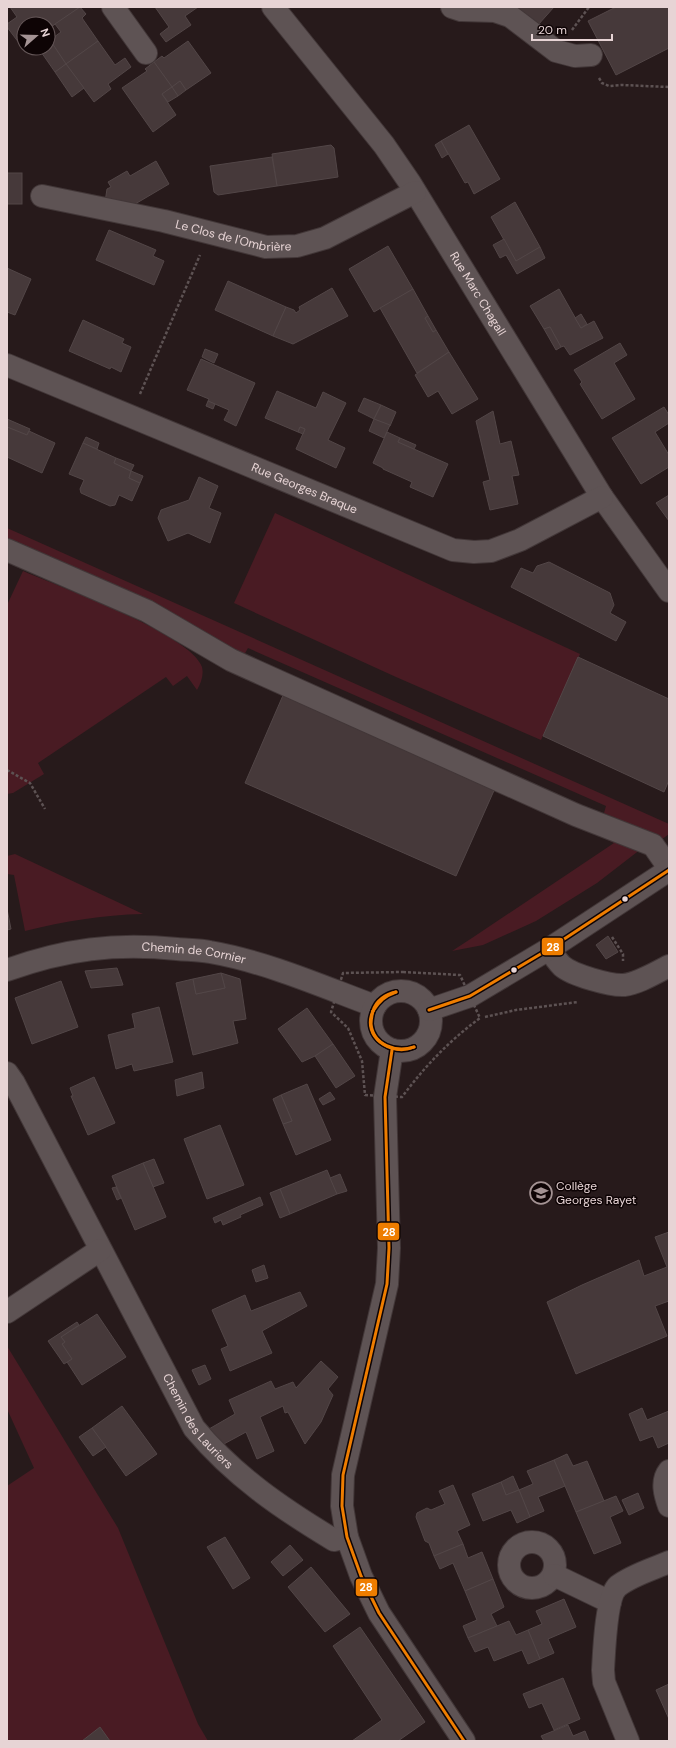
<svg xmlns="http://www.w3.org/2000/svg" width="676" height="1748" viewBox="0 0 676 1748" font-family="'DM Sans',sans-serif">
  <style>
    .green { fill: #491b23 }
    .building { fill: #46393a; stroke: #524647 }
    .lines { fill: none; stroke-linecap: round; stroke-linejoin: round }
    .minor-casing { stroke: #423738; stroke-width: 24 }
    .path { stroke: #5d5253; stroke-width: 2.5; stroke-dasharray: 3 2; stroke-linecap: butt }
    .minor { stroke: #5e5354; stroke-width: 22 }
    .bus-1-casing { stroke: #0e0405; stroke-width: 6 }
    .bus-1 { stroke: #ee7d00; stroke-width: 3 }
    .bus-dot { fill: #e7d4d5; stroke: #0e0405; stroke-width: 1.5 }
    .labels { text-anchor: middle; stroke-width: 3; stroke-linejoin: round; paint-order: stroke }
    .street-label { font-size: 12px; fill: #e7d4d5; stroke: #0e0405 }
    .poi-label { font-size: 12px; fill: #e7d4d5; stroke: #0e0405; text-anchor: start }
    .line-badge { stroke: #0e0405; stroke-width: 1.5 }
    .badge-label { font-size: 11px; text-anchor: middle; font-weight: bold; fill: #fff }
  </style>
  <rect width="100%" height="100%" fill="#271a1b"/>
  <!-- green -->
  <g class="green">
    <polygon points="275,513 580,654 541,740 396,677 234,603"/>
    <polygon points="7,528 669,824 669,834 661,840 604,813 606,806 248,648 244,655 7,541"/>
    <path d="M23,571c34,15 168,63 179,96 2,8 -1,16 -5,23l-10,-14 -14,10 -7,-9 -128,86 6,11 -31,19 -6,1v-189z"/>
    <polygon points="594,833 641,849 597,883 536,921 483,945 452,951 472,938 614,843"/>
    <path d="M15,854l128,60c-41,1 -78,7 -118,17l-11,-56 -7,-1v-18z"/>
    <polygon points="7,1346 118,1528 198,1724 208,1741 7,1741 7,1486 34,1468 7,1409"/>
  </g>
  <!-- building -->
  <g class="building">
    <polygon points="10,7 80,7 48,29 48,24 24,24 24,46 22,47 7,27 7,24 17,17"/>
    <polygon points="80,7 86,14 82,18 98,41 66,64 50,40 61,32 55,24"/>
    <polygon points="155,7 198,7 185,16 191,25 166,42 160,34 169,27"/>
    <polygon points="517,7 554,7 538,25"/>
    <polygon points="616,7 669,7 669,48 616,75 588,21"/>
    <polygon points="50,40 66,64 55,72 39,49 48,48 48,42"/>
    <polygon points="98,41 115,65 125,58 131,67 108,84 111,89 94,102 66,64"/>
    <polygon points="188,41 211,73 186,90 180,81 172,87 154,62 162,56 164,58"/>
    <polygon points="154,62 172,87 162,94 176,115 153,132 122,88 147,71 145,69"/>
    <polygon points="66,64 84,88 72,97 55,72"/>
    <polygon points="180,81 186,90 178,96 172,87"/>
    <polygon points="172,87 178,96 168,102 162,94"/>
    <polygon points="469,125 500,179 474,194 468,182 465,183 441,141"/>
    <polygon points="441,141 448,154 442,158 435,145"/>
    <polygon points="331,145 334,148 338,177 277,186 272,154"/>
    <polygon points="272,157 277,186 218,195 214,192 210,166"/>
    <polygon points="156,161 169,184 130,207 105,202 107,189 111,187 108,182 127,171 130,176"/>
    <rect x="7" y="173" width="15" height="31"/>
    <polygon points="515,202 540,247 516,261 491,217"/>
    <polygon points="109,230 156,250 153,256 164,261 154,285 96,260"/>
    <polygon points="504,239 516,261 540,247 545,258 517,274 506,255 500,258 493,245"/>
    <polygon points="388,246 413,289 374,312 349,269"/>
    <polygon points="7,268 31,279 15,315 7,312"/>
    <polygon points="228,281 286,307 273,336 215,310"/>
    <polygon points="332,288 348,316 293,344 273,336 286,307 294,310 296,313 300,310 299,307"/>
    <polygon points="413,289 428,316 425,318 433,332 436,330 449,352 417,373 380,308"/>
    <polygon points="559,289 581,328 594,321 603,338 570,355 564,346 561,347 550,327 544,329 530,306"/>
    <polygon points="581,314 587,324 581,328 575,318"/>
    <polygon points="428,316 436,330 433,332 425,318"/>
    <polygon points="83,320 124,339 122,343 131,347 121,372 111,367 110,369 69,351"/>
    <polygon points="550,327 561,347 556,350 544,329"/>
    <polygon points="620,343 627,355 614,363 635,399 602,419 580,384 582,382 574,370"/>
    <polygon points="205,349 218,354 214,363 202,357"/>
    <polygon points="449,352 478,399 452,414 438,391 428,397 415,375"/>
    <polygon points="201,359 255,383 236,426 224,420 229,410 208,401 209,399 187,390"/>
    <polygon points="277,391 316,408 323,392 346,403 328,440 345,448 336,468 296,449 305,429 300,427 298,432 265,418"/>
    <polygon points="364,398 381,405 374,419 358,411"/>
    <polygon points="208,401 215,404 213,409 206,406"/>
    <polygon points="381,405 396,412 390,426 374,419"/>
    <polygon points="664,407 669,415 669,423 655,432 669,455 669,467 641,484 612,438"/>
    <polygon points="493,411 500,444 511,441 519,475 512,476 518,504 490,510 483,482 490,480 476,421"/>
    <polygon points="7,419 30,429 27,435 7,427"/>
    <polygon points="374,419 390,425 384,438 369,431"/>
    <polygon points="7,427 27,435 29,431 55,443 42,473 7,457"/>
    <polygon points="300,427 305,429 303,434 298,432"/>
    <polygon points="387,432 400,438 398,442 448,464 433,497 410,487 412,482 383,469 383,468 373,463"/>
    <polygon points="86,437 99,443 97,449 83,443"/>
    <polygon points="400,438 416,445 414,449 398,442"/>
    <polygon points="83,443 116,458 114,463 131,471 129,478 140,483 132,501 119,495 115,505 110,506 81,493 80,489 84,480 69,474"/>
    <polygon points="116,458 134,465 131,471 114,463"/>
    <polygon points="131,471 143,476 140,483 129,478"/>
    <polygon points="199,477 218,486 209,508 221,513 210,543 188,533 168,541 158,518 161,510 189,500"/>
    <polygon points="669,495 669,521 656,503"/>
    <polygon points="549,562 610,593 614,605 610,613 626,622 616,641 511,587 521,568 533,573 537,566"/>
    <polygon points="578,657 669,699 669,780 664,792 543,736"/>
    <polygon points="284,693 496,786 456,876 245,783"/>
    <polygon points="7,909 11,929 7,930"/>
    <polygon points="608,936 618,952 606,959 596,945"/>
    <polygon points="117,968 123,985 91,988 85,971"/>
    <polygon points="221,973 240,979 246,1019 233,1021 238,1043 193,1055 176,983 193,979 196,994 225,988"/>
    <polygon points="221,973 225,988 196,994 193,979"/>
    <polygon points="61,981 78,1027 32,1044 15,998"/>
    <polygon points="159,1007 173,1062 134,1071 132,1064 116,1069 108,1035 135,1028 132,1014"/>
    <polygon points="307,1008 333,1044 315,1056 302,1062 278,1029"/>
    <polygon points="333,1044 355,1076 336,1088 315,1056"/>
    <polygon points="202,1072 204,1088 177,1096 175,1080"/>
    <polygon points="94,1077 115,1123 88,1135 71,1096 73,1096 70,1088"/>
    <polygon points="307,1084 331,1140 296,1155 283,1124 292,1121 281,1095"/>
    <polygon points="330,1092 335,1099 323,1105 319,1099"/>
    <polygon points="281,1095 292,1121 283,1124 273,1099"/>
    <polygon points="220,1125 244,1185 207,1199 184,1139"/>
    <polygon points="154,1159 164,1183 153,1187 143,1163"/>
    <polygon points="143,1163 166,1217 135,1230 112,1176"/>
    <polygon points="327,1170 337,1194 290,1214 280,1189"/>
    <polygon points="340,1174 347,1191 337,1194 330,1178"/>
    <polygon points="116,1187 121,1198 117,1200 112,1188"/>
    <polygon points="280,1189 290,1214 280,1218 270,1193"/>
    <polygon points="260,1197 263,1205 240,1215 241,1217 223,1225 221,1220 215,1223 213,1218"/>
    <polygon points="669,1232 669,1301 655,1306 667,1336 576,1374 547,1302 582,1285 639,1260 644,1276 667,1267 655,1237"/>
    <polygon points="264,1265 268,1278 256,1282 252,1270"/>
    <polygon points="300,1292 307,1306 262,1331 272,1353 230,1371 221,1349 228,1346 212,1310 245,1295 251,1311"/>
    <polygon points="97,1314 126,1357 82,1385 67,1362 72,1359 62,1344 65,1342 61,1337"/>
    <polygon points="77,1322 79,1325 61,1337 65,1342 62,1344 72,1359 64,1364 48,1341"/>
    <polygon points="321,1361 338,1377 328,1389 333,1395 321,1422 305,1444 288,1412 285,1413 283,1406 260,1417 274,1451 257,1459 246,1432 222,1445 209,1429 235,1414 229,1400 271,1381 275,1389 293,1382 296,1388"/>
    <polygon points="205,1365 211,1379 199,1385 192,1370"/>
    <polygon points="122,1406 157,1454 126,1476 92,1428"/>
    <polygon points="642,1408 647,1420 669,1411 669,1443 658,1448 653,1436 640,1441 629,1414"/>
    <polygon points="92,1428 106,1447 93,1456 79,1437"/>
    <polygon points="567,1454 573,1466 587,1461 604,1501 576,1512 554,1460"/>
    <polygon points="554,1460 565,1486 538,1497 544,1511 530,1517 519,1490 533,1484 527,1471"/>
    <polygon points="513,1476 519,1490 506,1495 501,1482"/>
    <polygon points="501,1482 506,1495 519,1490 530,1517 517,1523 511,1510 483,1521 472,1494"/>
    <polygon points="453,1485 470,1525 457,1531 463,1544 434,1556 429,1543 425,1541 416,1517 417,1513 427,1508 431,1510 445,1504 439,1491"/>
    <polygon points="638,1493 644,1508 629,1515 622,1500"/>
    <polygon points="616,1496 623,1511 610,1517 621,1543 594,1554 576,1512"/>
    <polygon points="225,1537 250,1578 233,1589 207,1547"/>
    <polygon points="463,1544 468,1558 482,1552 493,1579 465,1591 453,1563 440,1569 434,1556"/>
    <polygon points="290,1545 303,1560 283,1576 271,1562"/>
    <polygon points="311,1567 350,1614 325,1632 288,1587"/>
    <polygon points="493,1579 504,1607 491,1614 497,1626 468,1638 463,1626 477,1620 465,1591"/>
    <polygon points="564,1599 576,1627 548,1639 554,1653 540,1659 528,1630 542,1624 536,1611"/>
    <polygon points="509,1621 516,1635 528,1630 540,1659 528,1664 522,1650 494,1661 488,1647 475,1652 468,1638"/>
    <polygon points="360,1627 425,1722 398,1741 352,1741 382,1720 333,1646"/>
    <polygon points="563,1678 580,1719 554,1730 542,1703 529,1708 523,1694"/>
    <polygon points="669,1684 669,1719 656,1690"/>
    <polygon points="568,1725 573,1736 585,1731 589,1741 544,1741 541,1736"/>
    <polygon points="100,1727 110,1741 82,1741"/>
  </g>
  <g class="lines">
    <!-- minor casing -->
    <g class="minor-casing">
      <g id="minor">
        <polyline points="113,7 146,53"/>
        <path id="s1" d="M273,7l111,138 26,38 192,314 67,94"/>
        <polyline points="452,7 461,10 495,11 510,16 556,51 575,56 591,55"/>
        <path id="s2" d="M42,196l122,25 102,26 31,-1 28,-8 90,-46"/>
        <path id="s3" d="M7,365l446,185 21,2 17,-1 29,-11 82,-43"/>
        <polyline points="7,550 147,611 231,660 576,815 653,845 669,868"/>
        <path d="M549,949c4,6 8,12 13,17 10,9 49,20 62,19 15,-2 31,-12 45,-19"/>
        <path id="s4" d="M7,970c59,-21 107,-27 170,-21 11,1 23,1 33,3 57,10 111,34 165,54"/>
        <circle cx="401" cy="1021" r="30"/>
        <polyline points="429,1010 470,996 549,949 669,870"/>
        <polyline points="392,1050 385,1097 389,1248 387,1284 343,1475 342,1506 347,1537 361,1576 379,1613 464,1741"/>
        <path id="s5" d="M7,1073l7,10 180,345c40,48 87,80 140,112l13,-3"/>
        <polyline points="7,1312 100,1250"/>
        <path d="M669,1471c-8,10 -4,24 0,35"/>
        <circle cx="532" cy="1565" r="23"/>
        <polyline points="554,1575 610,1602"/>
        <path d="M628,1741l-24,-59 -1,-12c1,-17 3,-74 15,-84 14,-11 35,-17 51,-24"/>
      </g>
    </g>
    <!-- path -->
    <g class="path">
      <polyline points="572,30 589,7"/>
      <polyline points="599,78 602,83 609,86 622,85 669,87"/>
      <polyline points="140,394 200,255"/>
      <polyline points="7,770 30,783 45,809"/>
      <polyline points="612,937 623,954 623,961"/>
      <path d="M403,972l57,3 20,43c-31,23 -55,48 -78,79l-37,-2 -3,-34 -14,-33 -17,-16 12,-39z"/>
      <polyline points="485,1017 516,1010 578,1002"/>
    </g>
    <!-- minor -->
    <use href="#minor" class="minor"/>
    <!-- bus-1 casing -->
    <g class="bus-1-casing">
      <g id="bus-1">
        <polyline points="429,1010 470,996 549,949 669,870"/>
        <path d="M373,1011c-1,4 -2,9 -2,13 2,21 25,29 43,23"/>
        <path d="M373,1011c-12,26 19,46 41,36"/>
        <path d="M373,1011c3,-11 13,-17 23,-19"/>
        <path d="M373,1011c6,-10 12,-15 23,-19"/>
        <polyline points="392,1050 385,1097 389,1248 387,1284 343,1475 342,1506 347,1537 361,1576 379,1613 464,1741"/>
      </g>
    </g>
    <!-- bus-1 -->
    <use href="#bus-1" class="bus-1"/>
  </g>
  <!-- icons -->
  <defs>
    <g id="school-ring" transform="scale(1.15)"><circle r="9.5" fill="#0e0405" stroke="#a49394" stroke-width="1.5"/><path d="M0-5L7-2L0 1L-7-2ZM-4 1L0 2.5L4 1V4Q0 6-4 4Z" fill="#a49394"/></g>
  </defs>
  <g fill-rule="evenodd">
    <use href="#school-ring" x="541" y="1193"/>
  </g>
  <!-- markers -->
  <g class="bus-dot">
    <circle cx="625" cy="899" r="3.5"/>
    <circle cx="514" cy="970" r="3.5"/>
  </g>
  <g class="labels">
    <!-- street labels -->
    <g class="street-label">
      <text dy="4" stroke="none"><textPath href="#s2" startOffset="196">Le Clos de l'Ombrière</textPath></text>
      <text dy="4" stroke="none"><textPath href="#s1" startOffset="353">Rue Marc Chagall</textPath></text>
      <text dy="4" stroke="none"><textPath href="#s3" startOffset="322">Rue Georges Braque</textPath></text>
      <text dy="4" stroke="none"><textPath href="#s4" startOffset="190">Chemin de Cornier</textPath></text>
      <text dy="4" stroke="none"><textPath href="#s5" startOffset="398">Chemin des Lauriers</textPath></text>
    </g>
    <!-- poi labels -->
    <g class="poi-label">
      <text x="556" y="1190">Collège<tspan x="556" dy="14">Georges Rayet</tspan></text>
    </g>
  </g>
  <g class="line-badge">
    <rect x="541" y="937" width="23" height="19" rx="4" fill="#ee7d00"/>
    <rect x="377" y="1222" width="23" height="19" rx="4" fill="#ee7d00"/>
    <rect x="355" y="1578" width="23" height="19" rx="4" fill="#ee7d00"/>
  </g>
  <g class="badge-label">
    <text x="553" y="951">28</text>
    <text x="389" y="1236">28</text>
    <text x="366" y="1591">28</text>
  </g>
  <!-- border -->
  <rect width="676" height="1748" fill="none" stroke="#e7d4d5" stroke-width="16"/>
  <!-- north arrow -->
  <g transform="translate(36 36) rotate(70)"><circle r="19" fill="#0e0405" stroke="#655758"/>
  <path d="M0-3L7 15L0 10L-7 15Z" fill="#a49394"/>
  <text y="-6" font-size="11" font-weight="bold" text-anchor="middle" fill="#e7d4d5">N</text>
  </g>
  <!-- scale -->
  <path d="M532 34v6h80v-6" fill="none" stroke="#e7d4d5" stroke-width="2"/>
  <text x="538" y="34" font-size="12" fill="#e7d4d5" stroke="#0e0405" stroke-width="3" paint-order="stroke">20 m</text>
</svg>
